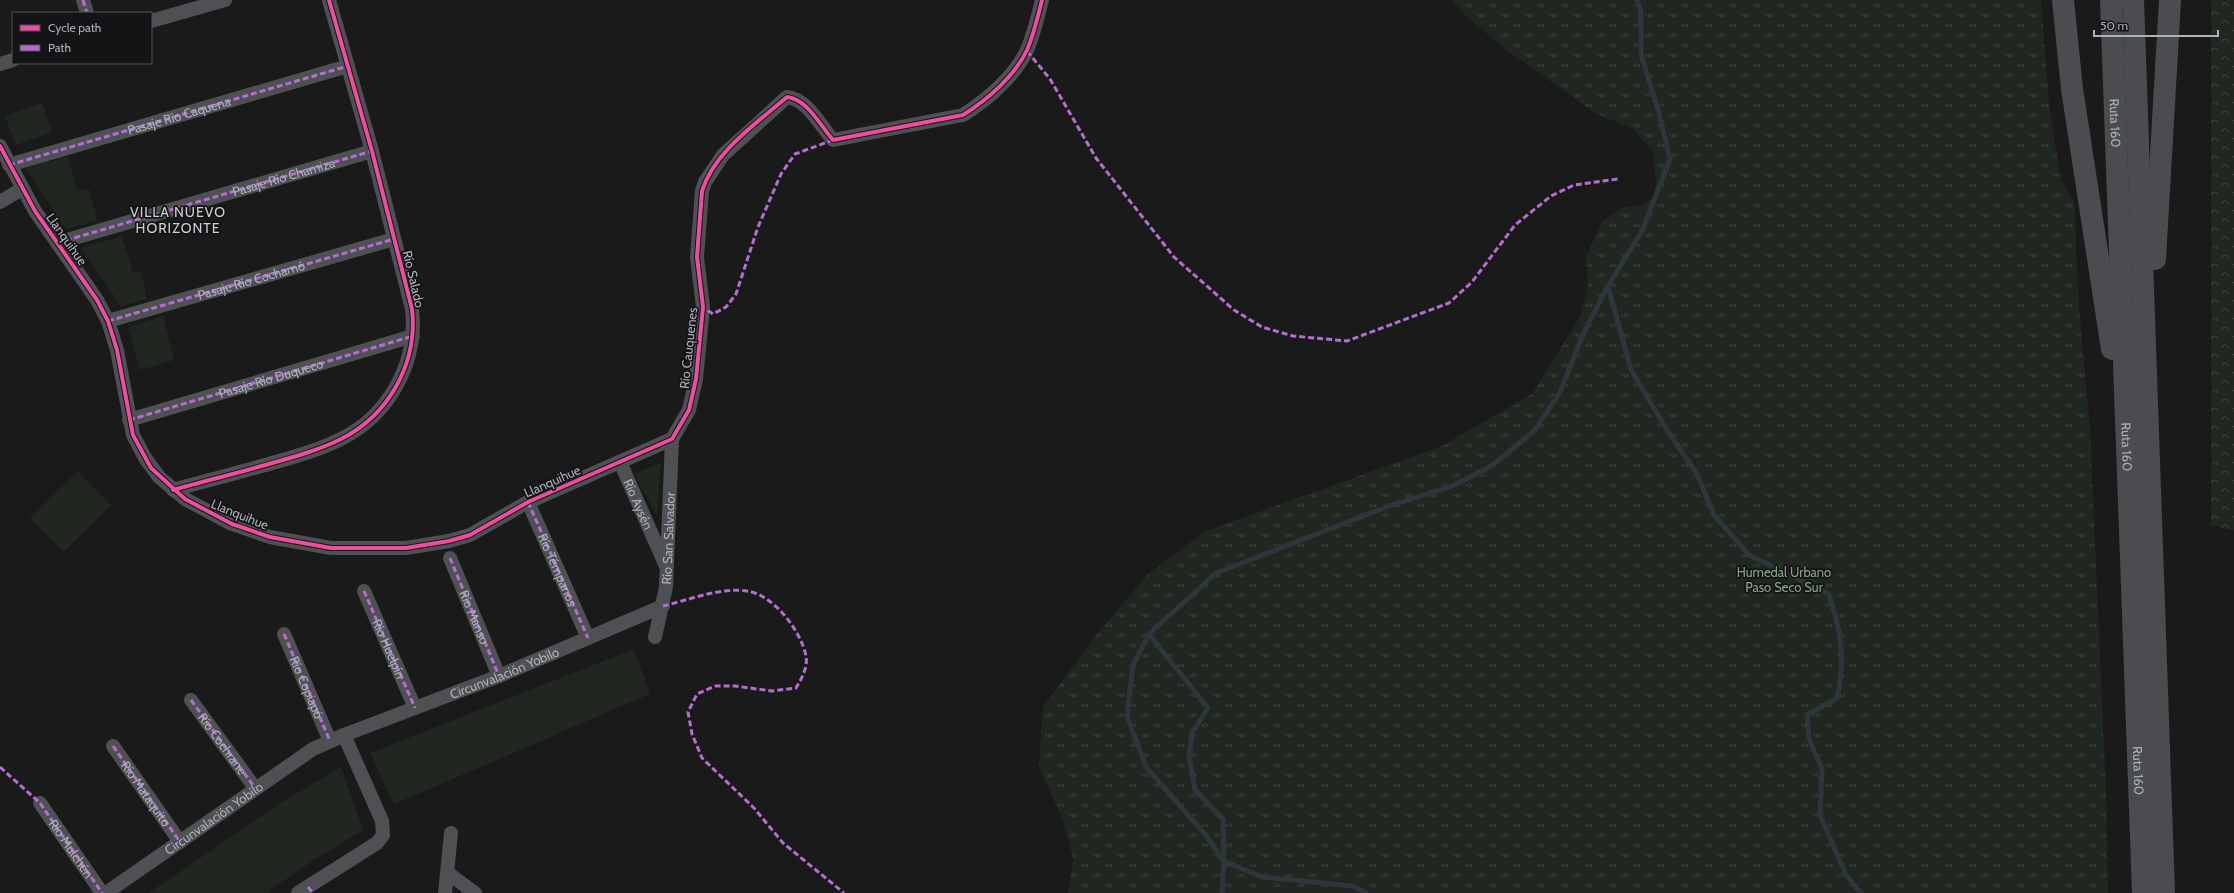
<svg xmlns="http://www.w3.org/2000/svg" width="2234" height="893" viewBox="0 0 2234 893" font-family="Cabin,sans-serif">
  <style>
    .grass { fill: #202720 }
    .forest { fill: url(#forest-crowns) }
    .park { fill: url(#park-tufts) }
    .lines { fill: none; stroke-linecap: round; stroke-linejoin: round }
    .stream { stroke: #2d373b; stroke-width: 5 }
    .street { stroke: #4e5053; stroke-width: 14 }
    .highway { stroke: #4b4c4f; stroke-width: 22 }
    .quiet { stroke: #b36fd0; stroke-width: 3; stroke-dasharray: 6 3; stroke-linecap: butt }
    .cycleway-casing { stroke: #141416; stroke-width: 6 }
    .cycleway { stroke: #ef4d9e; stroke-width: 4 }
    .labels { text-anchor: middle; stroke-width: 3.5; stroke-linejoin: round; paint-order: stroke }
    .street-label { font-size: 13px; fill: #acb2ba; stroke: #141416 }
    .park-label { font-size: 13px; fill: #86a484; stroke: #141416 }
    .neighbourhood-label { font-size: 14px; letter-spacing: 1px; fill: #cdd0d6; stroke: #141416 }
  </style>
  <defs>
    <pattern id="forest-crowns" width="20" height="18" patternUnits="userSpaceOnUse"><rect width="20" height="18" fill="#202720"/><path d="M2 6a3 3 0 1 1 6 0M12 15a3 3 0 1 1 6 0" fill="none" stroke="#3e443e"/></pattern>
    <pattern id="park-tufts" width="24" height="20" patternUnits="userSpaceOnUse"><rect width="24" height="20" fill="#202720"/><path d="M3 7l-1-3M5 7V3M7 7l1-3M15 17l-1-3M17 17v-4M19 17l1-3" fill="none" stroke="#3e443e"/></pattern>
  </defs>
  <rect width="100%" height="100%" fill="#1a1a1a"/>
  <!-- grass -->
  <g class="grass">
    <polygon points="42,103 52,132 16,145 5,116"/>
    <polygon points="68,156 77,191 89,189 97,221 66,229 26,168"/>
    <polygon points="122,236 133,273 141,271 147,299 121,306 81,248"/>
    <polygon points="163,316 174,360 140,370 128,327"/>
    <polygon points="661,462 657,516 634,474"/>
    <polygon points="78,471 111,505 63,552 30,518"/>
    <polygon points="634,649 650,694 394,804 370,753"/>
    <polygon points="341,767 363,830 312,861 266,893 149,893 279,804"/>
  </g>
  <!-- forest -->
  <polygon class="forest" points="2211,0 2234,0 2234,531 2211,525"/>
  <!-- park -->
  <polygon class="park" points="1452,0 2041,0 2049,103 2060,177 2074,202 2079,307 2090,429 2106,794 2108,893 1068,893 1073,858 1064,823 1039,765 1043,707 1097,634 1149,573 1206,531 1440,447 1532,394 1580,317 1588,285 1586,258 1602,222 1623,207 1642,206 1655,196 1656,183 1653,152 1632,128 1597,114 1505,49 1465,15"/>
  <g class="lines">
    <!-- stream -->
    <g class="stream">
      <path d="M1608,286l23,84 36,60 30,44 17,41 35,40 80,39c12,38 17,64 8,104l-30,17 2,24 13,30 -2,46 26,60 15,18"/>
      <polyline points="1149,634 1208,708 1192,733 1189,756 1195,790 1223,819 1224,861 1222,893"/>
      <polyline points="1366,893 1353,886 1262,877 1224,861 1204,833 1146,767 1127,716 1133,665 1149,634 1216,573 1389,506 1452,486 1493,465 1535,430 1560,392 1584,332 1608,286 1642,231 1670,159 1659,113 1641,54 1641,11 1637,0"/>
    </g>
    <!-- street -->
    <g class="street">
      <polyline points="83,0 87,13"/>
      <polyline points="151,21 225,0"/>
      <polyline points="0,64 13,60"/>
      <polyline points="0,146 35,211 97,300 108,321 117,350 133,435 145,458 159,477 185,499 232,524 270,537 331,548 406,548 449,541 470,535 528,502 672,439"/>
      <path id="s1" d="M9,165l339,-99"/>
      <polyline points="0,202 22,189"/>
      <path id="s2" d="M57,243l315,-92"/>
      <path id="s3" d="M108,321l286,-82"/>
      <path id="s4" d="M129,420l284,-84"/>
      <path d="M672,439l17,-29 7,-31 7,-72 -6,-50 5,-66 3,-9 18,-27 64,-58c20,2 33,28 46,43l130,-25c24,-15 52,-39 64,-65 7,-16 11,-34 15,-50"/>
      <path id="s5" d="M620,462l45,102"/>
      <path d="M173,490c28,-8 57,-15 85,-23 28,-8 57,-15 83,-28 48,-24 77,-76 71,-130l-40,-158 -43,-151"/>
      <path id="s6" d="M528,502l60,136"/>
      <path id="s7" d="M450,558l49,118"/>
      <path id="s8" d="M364,591l51,117"/>
      <polyline points="284,634 330,741"/>
      <path id="s9" d="M655,637l11,-50 6,-148"/>
      <path id="s10" d="M191,700l64,88"/>
      <path id="s11" d="M113,746l67,96"/>
      <polyline points="40,803 102,893"/>
      <polyline points="448,873 475,893"/>
      <path id="s12" d="M106,893l207,-144 31,-14 155,-59 164,-70"/>
      <polyline points="298,893 377,843 383,835 382,821 344,735"/>
      <polyline points="445,893 451,833"/>
    </g>
    <!-- highway -->
    <g class="highway">
      <polyline points="2063,0 2072,89 2112,349"/>
      <path id="s13" d="M2111,0l32,893"/>
      <polyline points="2133,0 2164,893"/>
      <polyline points="2155,259 2170,0"/>
    </g>
    <!-- quiet -->
    <g class="quiet">
      <polyline points="83,0 87,13"/>
      <polyline points="1027,51 1050,79 1096,158 1174,257 1234,310 1262,327 1293,336 1347,341 1449,303 1472,282 1515,225 1551,196 1574,185 1618,179"/>
      <polyline points="9,165 348,66"/>
      <polyline points="57,243 372,151"/>
      <polyline points="703,304 703,307 713,314 726,307 736,294 758,227 781,174 795,154 833,140"/>
      <polyline points="108,321 394,239"/>
      <polyline points="129,420 413,336"/>
      <polyline points="528,502 588,638"/>
      <polyline points="450,558 499,676"/>
      <polyline points="364,591 415,708"/>
      <path d="M663,606c26,-6 57,-19 84,-15 27,4 54,40 59,65 2,11 -4,22 -10,32l-24,3 -37,-5h-20l-18,8 -9,18 4,22 10,24 52,50 29,35 61,50"/>
      <path id="s14" d="M284,634l46,107"/>
      <polyline points="191,700 255,788"/>
      <polyline points="113,746 180,842"/>
      <path id="s15" d="M0,767l40,36 62,90"/>
      <polyline points="308,887 313,893"/>
    </g>
    <!-- cycleway casing -->
    <g class="cycleway-casing">
      <g id="cycleway">
        <path d="M0,146l35,65 62,89 11,21 9,29 16,85 18,33 34,31 47,25 38,13 61,11h75l43,-7 21,-6 58,-33 144,-63 17,-29 7,-31 7,-72 -6,-50 5,-66c12,-39 55,-68 85,-94 20,2 33,28 46,43l130,-25c24,-15 52,-39 64,-65 7,-16 11,-34 15,-50"/>
        <path d="M173,490c28,-8 57,-15 85,-23 28,-8 57,-15 83,-28 48,-24 77,-76 71,-130l-40,-158 -43,-151"/>
      </g>
    </g>
    <!-- cycleway -->
    <use href="#cycleway" class="cycleway"/>
  </g>
  <g class="labels">
    <!-- street labels -->
    <g class="street-label">
      <text dy="5" stroke="none"><textPath href="#s1" startOffset="177">Pasaje Río Caquena</textPath></text>
      <text dy="5" stroke="none"><textPath href="#s13" startOffset="123">Ruta 160</textPath></text>
      <text dy="5" stroke="none"><textPath href="#s2" startOffset="236">Pasaje Río Chamiza</textPath></text>
      <text transform="translate(67 239) rotate(55)" y="5">Llanquihue</text>
      <text transform="translate(414 279) rotate(77)" y="5">Río Salado</text>
      <text dy="5" stroke="none"><textPath href="#s3" startOffset="149">Pasaje Río Cochamó</textPath></text>
      <text transform="translate(688 348) rotate(-84)" y="5">Río Cauquenes</text>
      <text dy="5" stroke="none"><textPath href="#s4" startOffset="148">Pasaje Río Duqueco</textPath></text>
      <text dy="5" stroke="none"><textPath href="#s13" startOffset="447">Ruta 160</textPath></text>
      <text transform="translate(552 481) rotate(-24)" y="5">Llanquihue</text>
      <text dy="5" stroke="none"><textPath href="#s5" startOffset="46">Río Aysén</textPath></text>
      <text transform="translate(240 514) rotate(22)" y="5">Llanquihue</text>
      <text dy="5" stroke="none"><textPath href="#s9" startOffset="100">Río San Salvador</textPath></text>
      <text dy="5" stroke="none"><textPath href="#s6" startOffset="74">Río Témpanos</textPath></text>
      <text dy="5" stroke="none"><textPath href="#s7" startOffset="64">Río Manso</textPath></text>
      <text dy="5" stroke="none"><textPath href="#s8" startOffset="63">Río Huelpín</textPath></text>
      <text dy="5" stroke="none"><textPath href="#s12" startOffset="458">Circunvalación Yobilo</textPath></text>
      <text dy="5" stroke="none"><textPath href="#s14" startOffset="58">Río Copiapó</textPath></text>
      <text dy="5" stroke="none"><textPath href="#s10" startOffset="54">Río Cochrane</textPath></text>
      <text dy="5" stroke="none"><textPath href="#s13" startOffset="771">Ruta 160</textPath></text>
      <text dy="5" stroke="none"><textPath href="#s11" startOffset="58">Río Mataquito</textPath></text>
      <text dy="5" stroke="none"><textPath href="#s12" startOffset="131">Circunvalación Yobilo</textPath></text>
      <text dy="5" stroke="none"><textPath href="#s15" startOffset="109">Río Mulchén</textPath></text>
    </g>
    <!-- park labels -->
    <g class="park-label">
      <text x="1784" y="577">Humedal Urbano<tspan x="1784" dy="15">Paso Seco Sur</tspan></text>
    </g>
    <!-- neighbourhood labels -->
    <g class="neighbourhood-label">
      <text x="178" y="217">VILLA NUEVO<tspan x="178" dy="16">HORIZONTE</tspan></text>
    </g>
  </g>
  <!-- legend -->
  <rect x="12" y="12" width="140" height="52" fill="#141416" stroke="#515358"/>
  <rect x="20" y="25" width="20" height="6" fill="#ef4d9e" stroke="#515358"/>
  <text x="48" y="32" font-size="12" fill="#acb2ba">Cycle path</text>
  <rect x="20" y="45" width="20" height="6" fill="#b36fd0" stroke="#515358"/>
  <text x="48" y="52" font-size="12" fill="#acb2ba">Path</text>
  <!-- scale -->
  <path d="M2094 30v6h124v-6" fill="none" stroke="#acb2ba" stroke-width="2"/>
  <text x="2100" y="30" font-size="12" fill="#acb2ba" stroke="#141416" stroke-width="3" paint-order="stroke">50 m</text>
</svg>
